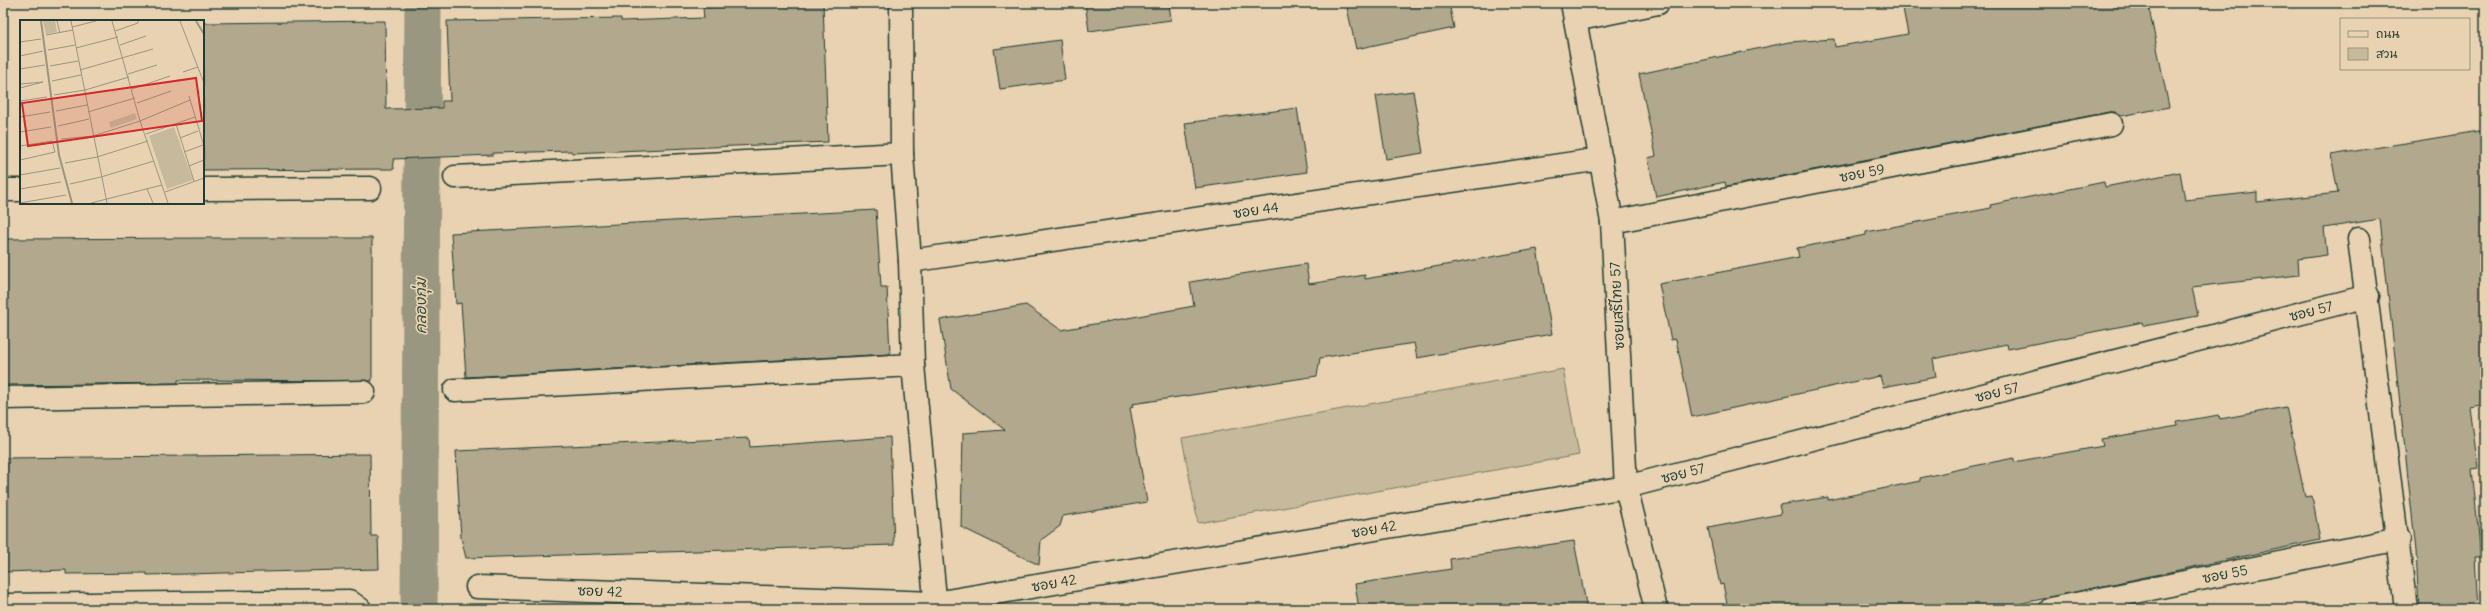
<svg xmlns="http://www.w3.org/2000/svg" width="2488" height="612" viewBox="0 0 2488 612" font-family="Delius,'Playpen Sans Thai',sans-serif">
  <style>
    .green { fill: #c7ba9c; stroke: #737c68 }
    .lines { fill: none; stroke-linecap: round; stroke-linejoin: round }
    .canal { stroke: #999780; stroke-width: 37 }
    .building { fill: #b1a88e; stroke: #1f3d34 }
    .street-casing { stroke: #1f3d34; stroke-width: 25 }
    .street { stroke: #e8d2b1; stroke-width: 22 }
    .labels { text-anchor: middle; stroke-width: 3.5; stroke-linejoin: round; paint-order: stroke }
    .street-label { font-size: 14px; fill: #1f3d34; stroke: #e8d2b1 }
    .water-label { font-size: 15px; font-style: italic; fill: #314a3f; stroke: #e8d2b1 }
    .inset-river { fill: none; stroke: #999780; stroke-width: 2 }
    .inset-road { fill: none; stroke: #98967f; stroke-width: 1 }
    .view { fill: #d62828; fill-opacity: 0.15; stroke: #d62828; stroke-width: 2 }
    .inset-edge { fill: none; stroke: #1f3d34; stroke-width: 2 }
  </style>
  <rect width="100%" height="100%" fill="#e8d2b1"/>
  <filter id="ink" filterUnits="userSpaceOnUse"><feTurbulence type="fractalNoise" baseFrequency=".025" numOctaves="2"/><feDisplacementMap in="SourceGraphic" scale="8" xChannelSelector="R" yChannelSelector="G"/><feConvolveMatrix kernelMatrix="1 2 1 2 8 2 1 2 1" color-interpolation-filters="sRGB"/></filter>
  <g filter="url(#ink)">
    <!-- green -->
    <polygon class="green" points="1563,369 1579,455 1198,523 1182,438"/>
    <g class="lines">
      <!-- canal -->
      <polyline class="canal" points="419,609 423,3"/>
    </g>
    <!-- building -->
    <g class="building">
      <polygon points="823,3 828,142 572,153 571,151 493,153 493,155 393,159 394,169 203,170 203,23 385,21 386,109 442,108 442,101 450,101 447,21 621,18 621,21 704,18 703,8"/>
      <polygon points="1085,3 1169,3 1171,20 1089,31"/>
      <polygon points="1346,3 1449,3 1454,28 1356,49"/>
      <polygon points="1935,3 2148,3 2169,107 2121,116 2115,112 2109,112 1726,187 1725,182 1656,197 1648,158 1656,156 1639,74 1789,42 1834,39 1835,47 1908,34 1903,9"/>
      <polygon points="1060,40 1065,80 1000,89 994,49"/>
      <polygon points="1413,91 1423,153 1386,159 1376,96"/>
      <polygon points="1297,108 1307,172 1195,188 1185,123"/>
      <polygon points="2485,130 2485,404 2470,407 2478,468 2472,469 2481,557 2475,557 2478,609 2419,609 2416,551 2380,219 2324,228 2327,255 2298,259 2299,275 2192,287 2198,316 2144,326 2143,322 2008,349 2007,344 1933,359 1936,377 1883,387 1880,376 1692,417 1676,339 1671,340 1659,284 1799,257 1797,248 1866,235 1866,232 1991,208 1990,205 2104,182 2105,187 2180,172 2185,200 2257,192 2257,202 2338,193 2331,155"/>
      <polygon points="876,210 881,287 887,287 890,354 466,377 461,303 456,304 451,233"/>
      <polygon points="210,238 372,238 372,381 178,380 178,383 3,385 3,239"/>
      <polygon points="1537,249 1552,334 1417,358 1414,343 1320,358 1317,376 1132,404 1133,407 1130,408 1147,502 1063,516 1060,526 1041,540 1039,565 961,527 963,433 1005,430 951,389 940,320 1026,305 1061,330 1194,306 1190,282 1306,264 1309,284 1365,275 1365,279"/>
      <polygon points="2286,407 2305,497 2312,496 2320,540 1995,609 1728,609 1723,584 1720,585 1708,528 1781,514 1779,505 1828,497 1828,500 1920,481 1920,478 1974,466 2014,458 2014,462 2103,446 2101,439 2178,426 2177,422 2219,415 2220,419"/>
      <polygon points="890,437 894,545 466,558 461,538 456,451 749,438 750,447"/>
      <polygon points="370,454 371,536 378,536 379,569 147,575 147,573 66,574 66,570 3,572 3,458"/>
      <polygon points="1574,541 1587,609 1359,609 1355,584 1451,569 1450,559"/>
    </g>
    <g class="lines">
      <!-- street casing -->
      <g class="street-casing">
        <g id="street">
          <polyline points="901,3 902,154 910,261 913,365 936,609"/>
          <polyline points="1572,3 1612,222 1626,487 1656,609"/>
          <polyline points="1575,20 1658,3"/>
          <polyline points="455,177 902,154"/>
          <polyline points="203,189 370,188"/>
          <polyline points="3,190 21,190"/>
          <polyline points="1612,222 2111,124"/>
          <polyline points="2359,239 2406,609"/>
          <polyline points="910,261 1601,159"/>
          <polyline points="455,390 913,365"/>
          <polyline points="3,398 364,392"/>
          <polyline points="477,587 935,603 1626,487 2368,296"/>
          <polyline points="3,605 349,601 360,609"/>
          <polyline points="2051,609 2399,539"/>
        </g>
      </g>
      <!-- street -->
      <use href="#street" class="street"/>
    </g>
  </g>
  <g class="labels">
    <!-- street labels -->
    <g class="street-label">
      <text transform="translate(1862 173) rotate(-11)" y="5">ซอย 59</text>
      <text transform="translate(1256 210) rotate(-8)" y="5">ซอย 44</text>
      <text transform="translate(1617 306) rotate(-93)" y="5">ซอยเสรีไทย 57</text>
      <text transform="translate(2311 311) rotate(-14)" y="5">ซอย 57</text>
      <text transform="translate(1997 392) rotate(-14)" y="5">ซอย 57</text>
      <text transform="translate(1683 473) rotate(-14)" y="5">ซอย 57</text>
      <text transform="translate(1374 529) rotate(-10)" y="5">ซอย 42</text>
      <text transform="translate(2225 574) rotate(-11)" y="5">ซอย 55</text>
      <text transform="translate(1054 583) rotate(-10)" y="5">ซอย 42</text>
      <text transform="translate(600 591) rotate(2)" y="5">ซอย 42</text>
    </g>
    <!-- water labels -->
    <g class="water-label">
      <text transform="translate(421 306) rotate(-90)" y="5">คลองกุ่ม</text>
    </g>
  </g>
  <!-- overview -->
  <g transform="translate(20 20)">
    <rect width="184" height="184" fill="#e8d2b1"/>
    <path d="M23,1h12l2,11 -11,2zM115,93l2,6 -26,9 -2,-6zM154,107l19,53 -26,9 -18,-53z" fill="#c7ba9c"/>
    <path class="inset-river" d="M21,1l18,134 13,48M176,1l8,13"/>
    <path class="inset-road" d="M37,1l3,12M51,1l36,182M92,1l28,100 28,82M160,1l24,62M52,7l24,-6M95,11l23,-8v-2M26,15l27,-5M0,22l21,-3M100,25l26,-9M56,28l42,-11M28,30l27,-5M0,36l23,-5M30,46l28,-5M0,49l25,-4M60,50l73,-21M163,52l15,-5M108,54l29,-9M32,61l29,-6M0,64l23,-2 -23,6M112,69l38,-13M34,75l31,-5 44,-13M169,76l15,50M0,81l27,-4M117,83l34,-12M36,91l31,-6M68,92l47,-14M0,97l30,-5M156,104l18,57M38,106l31,-7M0,112l31,-5M126,114l49,-17M160,118l18,-7M41,119l32,-3 47,-15 50,-21M0,126l32,-5 3,11 -35,8M164,132l19,-7M45,143l32,-6 51,-16M169,146l15,-6M0,155l40,-7M50,164l31,-7 53,-16M0,169l41,-7M127,169l6,14M145,172l39,-14M0,183l46,-8M71,183l71,-18"/>
    <path class="view" d="M176,58l6,43 -174,25 -6,-43z"/>
    <rect width="184" height="184" class="inset-edge"/>
  </g>
  <!-- margin -->
  <rect width="2488" height="612" fill="none" stroke="#e8d2b1" stroke-width="16"/>
  <rect x="8" y="8" width="2472" height="596" fill="none" stroke="#1f3d34" stroke-width="1.5" filter="url(#ink)"/>
  <!-- legend -->
  <rect x="2340" y="18" width="130" height="52" fill="#e8d2b1" stroke="#98967f"/>
  <rect x="2348" y="31" width="20" height="6" fill="#e8d2b1" stroke="#98967f"/>
  <text x="2376" y="38" font-size="12" fill="#1f3d34">ถนน</text>
  <rect x="2348" y="48" width="20" height="12" fill="#c7ba9c" stroke="#98967f"/>
  <text x="2376" y="58" font-size="12" fill="#1f3d34">สวน</text>
</svg>
